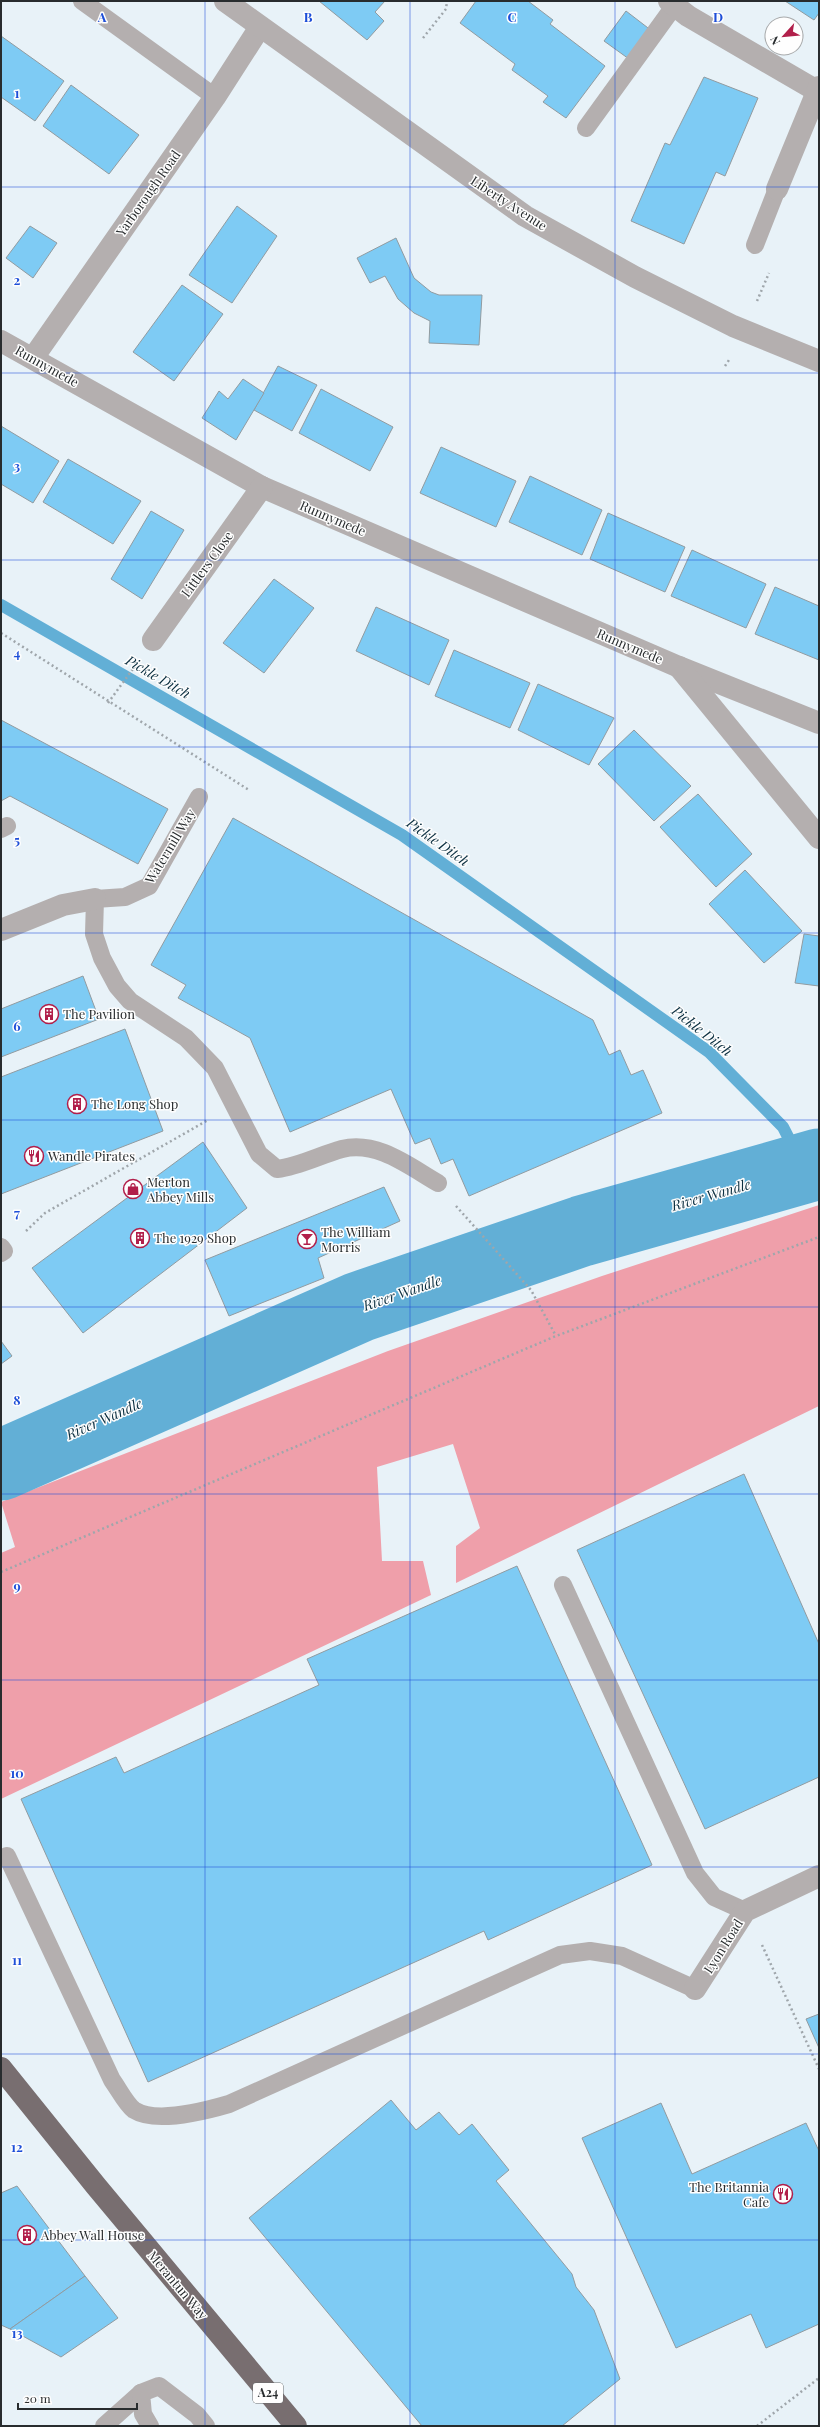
<svg xmlns="http://www.w3.org/2000/svg" width="820" height="2427" viewBox="0 0 820 2427" font-family="'Playfair Display',serif">
  <style>
    .forest { fill: #ef9faa }
    .lines { fill: none; stroke-linecap: round; stroke-linejoin: round }
    .stream { stroke: #62afd6; stroke-width: 12 }
    .river { stroke: #62afd6; stroke-width: 71 }
    .building { fill: #7ecbf4; stroke: #919ba0 }
    .path { stroke: #9fa6ab; stroke-width: 2.5; stroke-dasharray: 2 3; stroke-linecap: butt }
    .service { stroke: #b4afaf; stroke-width: 18 }
    .minor { stroke: #b4afaf; stroke-width: 22 }
    .tertiary { stroke: #b4afaf; stroke-width: 22 }
    .trunk { stroke: #786e70; stroke-width: 22 }
    .grid { fill: none; stroke: #1d4ed8; stroke-width: 1; stroke-opacity: 0.55 }
    .labels { text-anchor: middle; stroke-width: 3; stroke-linejoin: round; paint-order: stroke }
    .shield { fill: #fefefe; stroke: #686b6c; stroke-width: 1 }
    .shield-label { font-size: 12px; font-weight: bold; fill: #282c2e }
    .street-label { font-size: 13px; fill: #282c2e; stroke: #fefefe }
    .poi-label { font-size: 13px; fill: #282c2e; stroke: #fefefe; text-anchor: start }
    .water-label { font-size: 14px; font-style: italic; fill: #0b2f40; stroke: #fefefe }
    .grid-label { font-size: 13px; text-anchor: middle; font-weight: bold; fill: #1d4ed8; stroke: #fefefe; stroke-width: 3; stroke-linejoin: round; paint-order: stroke }
  </style>
  <rect width="100%" height="100%" fill="#e8f2f8"/>
  <!-- forest -->
  <polygon class="forest" points="819,1205 819,1406 456,1583 456,1546 480,1528 453,1444 377,1467 382,1561 423,1561 431,1595 1,1799 1,1553 15,1547 1,1502 388,1351 602,1276"/>
  <g class="lines">
    <!-- stream -->
    <polyline class="stream" points="1,605 402,835 709,1052 783,1127 805,1170"/>
    <!-- river -->
    <polyline class="river" points="1,1465 359,1307 582,1231 819,1164"/>
  </g>
  <!-- building -->
  <g class="building">
    <polygon points="319,1 385,1 375,12 384,21 367,40"/>
    <polygon points="476,1 528,1 553,20 550,24 605,66 566,118 543,102 548,96 512,70 515,64 460,23"/>
    <polygon points="785,1 819,1 819,13 814,20"/>
    <polygon points="626,11 652,31 629,59 604,41"/>
    <polygon points="1,36 64,81 35,121 1,97"/>
    <polygon points="704,77 758,98 725,176 716,172 684,244 631,221 665,143 670,145"/>
    <polygon points="71,85 139,135 109,174 43,126"/>
    <polygon points="237,206 277,236 232,303 189,275"/>
    <polygon points="30,226 57,243 33,278 6,258"/>
    <polygon points="396,238 414,278 431,292 439,295 482,295 479,345 429,343 430,321 414,313 398,299 385,276 370,283 357,258"/>
    <polygon points="182,285 223,314 174,381 133,352"/>
    <polygon points="278,366 317,385 292,431 254,410"/>
    <polygon points="243,379 264,393 236,440 202,418 219,391 228,399"/>
    <polygon points="321,389 393,427 370,471 299,433"/>
    <polygon points="1,426 59,461 33,503 1,484"/>
    <polygon points="441,447 516,481 496,527 420,493"/>
    <polygon points="68,459 141,501 113,544 43,502"/>
    <polygon points="530,476 602,510 582,555 509,522"/>
    <polygon points="151,511 184,530 142,599 111,579"/>
    <polygon points="608,513 685,547 665,592 590,559"/>
    <polygon points="692,550 766,584 746,628 671,596"/>
    <polygon points="274,579 314,608 264,673 223,643"/>
    <polygon points="775,587 819,606 819,660 755,634"/>
    <polygon points="376,607 449,640 429,685 356,651"/>
    <polygon points="454,650 530,683 510,728 435,696"/>
    <polygon points="538,684 614,718 589,765 518,730"/>
    <polygon points="1,720 168,809 138,864 10,796 1,801"/>
    <polygon points="634,730 691,786 654,821 598,764"/>
    <polygon points="698,794 752,854 716,887 660,827"/>
    <polygon points="233,818 593,1020 609,1055 620,1050 631,1075 643,1070 662,1113 469,1196 453,1159 441,1164 430,1138 415,1144 391,1089 290,1132 250,1038 178,998 186,985 151,965"/>
    <polygon points="745,870 802,931 764,963 709,904"/>
    <polygon points="804,934 819,936 819,986 795,983"/>
    <polygon points="83,976 99,1019 1,1057 1,1009"/>
    <polygon points="125,1029 163,1131 1,1194 1,1077"/>
    <polygon points="203,1142 247,1208 83,1333 32,1268"/>
    <polygon points="384,1187 400,1221 318,1258 324,1278 229,1316 205,1260"/>
    <polygon points="1,1341 12,1356 1,1364"/>
    <polygon points="744,1474 819,1644 819,1777 705,1829 577,1550"/>
    <polygon points="517,1566 652,1865 488,1940 484,1931 148,2082 21,1799 116,1757 124,1773 319,1685 307,1659"/>
    <polygon points="819,2014 819,2048 806,2019"/>
    <polygon points="391,2100 416,2130 439,2112 459,2135 472,2124 509,2170 496,2181 572,2274 576,2287 594,2310 620,2379 562,2426 422,2426 249,2218"/>
    <polygon points="661,2103 692,2174 806,2123 819,2151 819,2324 766,2348 751,2314 676,2348 582,2138"/>
    <polygon points="17,2186 85,2276 10,2329 1,2325 1,2193"/>
    <polygon points="85,2276 118,2318 61,2357 10,2329"/>
  </g>
  <g class="lines">
    <!-- path -->
    <g class="path">
      <polyline points="423,38 446,9 447,1"/>
      <polyline points="757,301 769,273"/>
      <polyline points="725,366 729,360"/>
      <polyline points="1,633 249,790"/>
      <polyline points="108,703 135,666"/>
      <polyline points="456,1206 531,1290 556,1336"/>
      <polyline points="26,1231 45,1213 208,1120"/>
      <polyline points="1,1572 556,1336 819,1237"/>
      <polyline points="762,1945 819,2069"/>
      <polyline points="757,2426 819,2378"/>
    </g>
    <!-- service -->
    <g class="service">
      <polyline points="82,1 215,97"/>
      <polyline points="586,128 675,5"/>
      <polyline points="755,245 777,189"/>
      <path d="M199,797l-50,89 -24,11 -30,2 -1,35 8,24 15,28 13,15 56,37 29,30 44,86 18,15c23,-3 43,-14 65,-20 35,-9 68,18 96,34"/>
      <polyline points="1,829 7,826"/>
      <polyline points="1,1247 4,1251 1,1253"/>
      <polyline points="563,1585 695,1873 714,1897 745,1911"/>
      <path d="M7,1856l105,224c6,8 14,24 22,30 22,14 71,1 95,-6l331,-149 30,-4 32,5 73,33"/>
      <polyline points="104,2426 141,2393"/>
      <polyline points="150,2426 143,2414 141,2393 159,2386 197,2415 206,2426"/>
    </g>
    <!-- minor -->
    <g class="minor">
      <polyline points="669,1 688,16 817,91"/>
      <polyline points="777,189 819,87"/>
      <polyline points="1,341 262,487 679,667 819,723"/>
      <polyline points="33,358 215,97 260,27"/>
      <polyline points="153,640 262,487"/>
      <polyline points="679,667 819,838"/>
      <polyline points="1,930 63,905 95,899"/>
      <polyline points="695,1989 745,1911 819,1876"/>
    </g>
    <!-- tertiary -->
    <polyline class="tertiary" points="225,1 525,216 635,277 733,326 819,361"/>
    <!-- trunk -->
    <polyline class="trunk" points="1,2068 96,2186 296,2426"/>
  </g>
  <!-- grid -->
  <path class="grid" d="M205,1v2425M410,1v2425M615,1v2425M1,187h818M1,373h818M1,560h818M1,747h818M1,933h818M1,1120h818M1,1307h818M1,1494h818M1,1680h818M1,1867h818M1,2054h818M1,2240h818"/>
  <!-- icons -->
  <defs>
    <g id="building-ring" transform="scale(1)"><circle r="9.5" fill="#fefefe" stroke="#b11f4a" stroke-width="1.5"/><path d="M-4-6H4V6H1V3H-1V6H-4ZM-2.5-4.3h1.7v1.8h-1.7ZM.8-4.3h1.7v1.8H.8ZM-2.5-1h1.7V.8h-1.7ZM.8-1h1.7V.8H.8Z" fill="#b11f4a"/></g>
    <g id="restaurant-ring" transform="scale(1)"><circle r="9.5" fill="#fefefe" stroke="#b11f4a" stroke-width="1.5"/><path d="M-5-6h1v4h1v-4h1v4h1v-4h1v5L-1.5 .5V6h-2V.5L-5-1ZM5-6V6H3V1.5H1.5Q1.5-4 5-6Z" fill="#b11f4a"/></g>
    <g id="shop-ring" transform="scale(1)"><circle r="9.5" fill="#fefefe" stroke="#b11f4a" stroke-width="1.5"/><path d="M-5-2.5h2.3a2.7 3.5 0 0 1 5.4 0H5L5.5 6h-11ZM-1.5-2.5h3a1.5 2.3 0 0 0-3 0Z" fill="#b11f4a"/></g>
    <g id="bar-ring" transform="scale(1)"><circle r="9.5" fill="#fefefe" stroke="#b11f4a" stroke-width="1.5"/><path d="M-6-5H6L.8 .8V4.5H3.5V6h-7V4.5H-.8V.8Z" fill="#b11f4a"/></g>
  </defs>
  <g fill-rule="evenodd">
    <use href="#building-ring" x="49" y="1014"/>
    <use href="#building-ring" x="77" y="1104"/>
    <use href="#restaurant-ring" x="34" y="1156"/>
    <use href="#shop-ring" x="133" y="1189"/>
    <use href="#building-ring" x="140" y="1238"/>
    <use href="#bar-ring" x="307" y="1239"/>
    <use href="#restaurant-ring" x="783" y="2194"/>
    <use href="#building-ring" x="27" y="2235"/>
  </g>
  <g class="labels">
    <!-- shield labels -->
    <rect class="shield" x="253" y="2383" width="30" height="20" rx="3"/>
    <g class="shield-label">
      <text x="268" y="2397">A24</text>
    </g>
    <!-- street labels -->
    <g class="street-label">
      <text transform="translate(148 193) rotate(-55)" y="5">Yarborough Road</text>
      <text transform="translate(509 203) rotate(33)" y="5">Liberty Avenue</text>
      <text transform="translate(47 366) rotate(29)" y="5">Runnymede</text>
      <text transform="translate(333 518) rotate(23)" y="5">Runnymede</text>
      <text transform="translate(207 564) rotate(-54)" y="5">Littlers Close</text>
      <text transform="translate(630 646) rotate(23)" y="5">Runnymede</text>
      <text transform="translate(170 846) rotate(-59)" y="5">Watermill Way</text>
      <text transform="translate(723 1946) rotate(-58)" y="5">Lyon Road</text>
      <text transform="translate(178 2285) rotate(50)" y="5">Merantun Way</text>
    </g>
    <!-- poi labels -->
    <g class="poi-label">
      <text x="63" y="1019">The Pavilion</text>
      <text x="91" y="1109">The Long Shop</text>
      <text x="48" y="1161">Wandle Pirates</text>
      <text x="147" y="1187">Merton<tspan x="147" dy="15">Abbey Mills</tspan></text>
      <text x="321" y="1237">The William<tspan x="321" dy="15">Morris</tspan></text>
      <text x="154" y="1243">The 1929 Shop</text>
      <text x="769" y="2192" text-anchor="end">The Britannia<tspan x="769" dy="15">Cafe</tspan></text>
      <text x="41" y="2240">Abbey Wall House</text>
    </g>
    <!-- water labels -->
    <g class="water-label">
      <text transform="translate(158 677) rotate(30)" y="5">Pickle Ditch</text>
      <text transform="translate(438 842) rotate(35)" y="5">Pickle Ditch</text>
      <text transform="translate(702 1031) rotate(38)" y="5">Pickle Ditch</text>
      <text transform="translate(711 1195) rotate(-16)" y="5">River Wandle</text>
      <text transform="translate(402 1293) rotate(-19)" y="5">River Wandle</text>
      <text transform="translate(104 1419) rotate(-24)" y="5">River Wandle</text>
    </g>
  </g>
  <g class="grid-label">
    <text x="102" y="22">A</text>
    <text x="308" y="22">B</text>
    <text x="512" y="22">C</text>
    <text x="718" y="22">D</text>
    <text x="17" y="98">1</text>
    <text x="17" y="285">2</text>
    <text x="17" y="471">3</text>
    <text x="17" y="658">4</text>
    <text x="17" y="845">5</text>
    <text x="17" y="1031">6</text>
    <text x="17" y="1218">7</text>
    <text x="17" y="1405">8</text>
    <text x="17" y="1591">9</text>
    <text x="17" y="1778">10</text>
    <text x="17" y="1965">11</text>
    <text x="17" y="2152">12</text>
    <text x="17" y="2338">13</text>
  </g>
  <!-- border -->
  <rect width="820" height="2427" fill="none" stroke="#282c2e" stroke-width="4"/>
  <!-- north arrow -->
  <g transform="translate(784 36) rotate(243)"><circle r="19" fill="#fefefe" stroke="#a8aaab"/>
  <path d="M0-3L7 15L0 10L-7 15Z" fill="#b11f4a"/>
  <text y="-6" font-size="11" font-weight="bold" text-anchor="middle" fill="#282c2e">N</text>
  </g>
  <!-- scale -->
  <path d="M18 2403v6h119v-6" fill="none" stroke="#282c2e" stroke-width="2"/>
  <text x="24" y="2403" font-size="12" fill="#282c2e" stroke="#fefefe" stroke-width="3" paint-order="stroke">20 m</text>
</svg>
